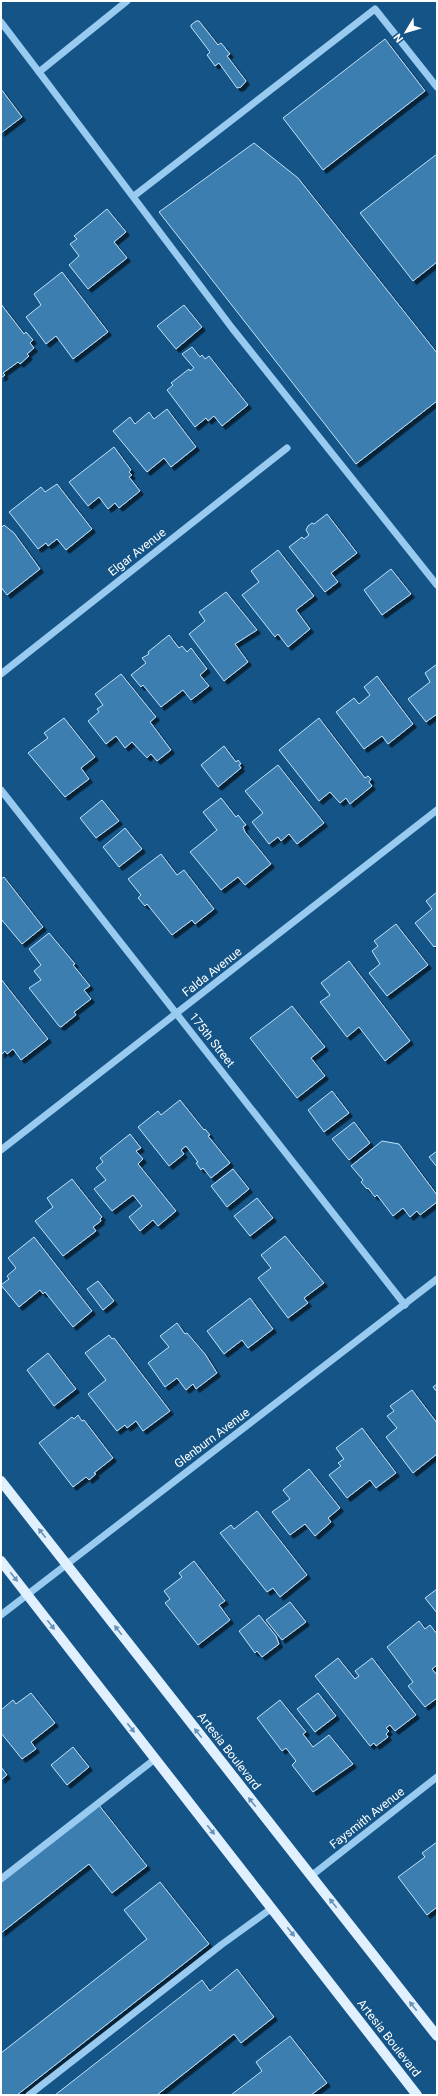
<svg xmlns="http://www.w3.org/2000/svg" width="438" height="2096" viewBox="0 0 438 2096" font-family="Roboto,sans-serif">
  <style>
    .building { fill: #3d7eb1; stroke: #bfe1fb; filter: url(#shadow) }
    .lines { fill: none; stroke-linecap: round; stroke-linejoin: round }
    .minor { stroke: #99caef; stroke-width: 7 }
    .major { stroke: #e1f0ff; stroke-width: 10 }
    .oneway { fill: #6692b7 }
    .labels { text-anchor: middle; stroke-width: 3; stroke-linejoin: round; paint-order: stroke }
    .street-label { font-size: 12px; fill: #fff; stroke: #145487 }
  </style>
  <defs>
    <filter id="shadow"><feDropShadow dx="3.5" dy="3.5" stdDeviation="0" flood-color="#0009"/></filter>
  </defs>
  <rect width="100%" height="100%" fill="#145487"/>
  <!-- building -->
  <g class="building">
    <polygon points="196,21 199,21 218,45 221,43 230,54 227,56 246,81 241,87 237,88 219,63 215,66 207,55 210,52 191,27 191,25"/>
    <polygon points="385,39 425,91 323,170 283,118"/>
    <polygon points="1,89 22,117 1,133"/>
    <polygon points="254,143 298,178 437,353 437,401 356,464 159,212"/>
    <polygon points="437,154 437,262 413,281 360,213"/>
    <polygon points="107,209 126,232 114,242 127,258 88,289 69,265 79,256 70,244 77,239 74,236"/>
    <polygon points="62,272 108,332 73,359 56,336 46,344 26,317 41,305 34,294"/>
    <polygon points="1,304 24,334 26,332 33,340 30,343 34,348 27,354 29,356 20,364 18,362 3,373 5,375 1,378"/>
    <polygon points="184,305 202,327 176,349 157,326"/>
    <polygon points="192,347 200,357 202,355 205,359 209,356 248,405 222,426 214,416 208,421 206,418 195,427 167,390 173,385 171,383 189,369 190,371 194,368 182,354"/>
    <polygon points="167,409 196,447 171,467 164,458 147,472 113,431 130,417 135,424 149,412 154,419"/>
    <polygon points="114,447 131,470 129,472 132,475 129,477 140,491 119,508 115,503 108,509 99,497 88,506 69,482"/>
    <polygon points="57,484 92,529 66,550 57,539 48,546 46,543 38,549 9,512 41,487 45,492"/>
    <polygon points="327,514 357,553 331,573 338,582 325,592 289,547 302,537 304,539 309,535 306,530 308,526 312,523 314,524"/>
    <polygon points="4,525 14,533 40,569 7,595 1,587 1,528"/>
    <polygon points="278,550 314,596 296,610 310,629 288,647 278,634 275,637 242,595 259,582 251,571"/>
    <polygon points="391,569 411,594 382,615 364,590"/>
    <polygon points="226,592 257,630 235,644 248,662 224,681 189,634 205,621 199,612"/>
    <polygon points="169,635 179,648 182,646 187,652 191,648 207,669 200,675 209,686 191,700 183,690 161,707 143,685 141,687 131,675 146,663 142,658 149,654 148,652"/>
    <polygon points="437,664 437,714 426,722 408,699 430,682 425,673"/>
    <polygon points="121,674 156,717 150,722 171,750 157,761 151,754 147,758 132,742 125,748 116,736 106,744 88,721 99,712 97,709 103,705 95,694"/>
    <polygon points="377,676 413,724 388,744 382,736 364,749 336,712 354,698 359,704 370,695 364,687"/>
    <polygon points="64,718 95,757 81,768 89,779 65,797 28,753 48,738 44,733"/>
    <polygon points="319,718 365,778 368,776 371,779 369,782 372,786 350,804 346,798 340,803 330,792 319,801 279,750"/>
    <polygon points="224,746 236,762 238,760 241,764 239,765 241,768 218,787 201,765"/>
    <polygon points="278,765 324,823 297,844 289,834 281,841 278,837 269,844 252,822 263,813 245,791"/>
    <polygon points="221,798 236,817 238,815 246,825 243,827 245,832 271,864 245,885 238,877 221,890 190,852 217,830 203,812"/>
    <polygon points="102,800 119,821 96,838 80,818"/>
    <polygon points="125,828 142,849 119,867 103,847"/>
    <polygon points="161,854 177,875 184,870 214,909 195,924 192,920 172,935 147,904 145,906 138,898 141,895 128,879"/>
    <polygon points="4,877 43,927 22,944 1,919 1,879"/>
    <polygon points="437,892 437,948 435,946 434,947 415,923 432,909 426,901"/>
    <polygon points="396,924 428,965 387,996 369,973 380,964 372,951 378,946 374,941"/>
    <polygon points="49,933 75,964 73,965 90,986 84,990 91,999 74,1012 76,1015 61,1027 59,1026 29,988 41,980 34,971 41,965 29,949"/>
    <polygon points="349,961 410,1041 385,1061 359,1027 347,1037 320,1002 330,995 321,983"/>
    <polygon points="1,979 48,1039 21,1060 13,1049 7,1054 5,1051 1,1055"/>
    <polygon points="292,1006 325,1047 311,1058 325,1076 297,1098 250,1038"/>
    <polygon points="332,1091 349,1113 324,1132 308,1110"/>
    <polygon points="180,1100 204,1130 205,1129 210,1135 208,1136 230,1163 211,1178 203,1168 201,1170 196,1163 198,1162 186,1146 181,1150 184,1154 169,1166 138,1127 158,1111 161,1115"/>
    <polygon points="354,1122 370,1143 349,1160 332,1139"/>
    <polygon points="130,1134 141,1148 136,1151 143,1159 138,1164 176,1211 158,1226 153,1220 140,1231 129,1217 142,1206 133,1195 112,1211 94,1189 106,1180 96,1168 103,1162 100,1158"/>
    <polygon points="382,1141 399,1144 437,1195 437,1202 420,1215 417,1211 410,1217 403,1208 393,1216 377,1195 375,1197 368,1188 367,1189 361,1182 363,1180 351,1166"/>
    <polygon points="437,1151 437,1167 429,1157"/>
    <polygon points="233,1169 249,1189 227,1207 211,1186"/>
    <polygon points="72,1179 102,1217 100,1219 101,1221 93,1227 96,1231 63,1256 35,1221 53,1207 47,1198"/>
    <polygon points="257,1198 273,1218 250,1236 234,1216"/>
    <polygon points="285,1236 324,1283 304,1298 308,1303 288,1318 258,1278 271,1268 261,1255"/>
    <polygon points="34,1237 92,1311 73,1327 45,1292 43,1294 40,1290 19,1307 1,1285 9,1279 7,1276 16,1268 8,1258"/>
    <polygon points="98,1281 114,1301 103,1310 87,1289"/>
    <polygon points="250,1298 273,1329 248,1348 242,1340 224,1354 207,1331"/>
    <polygon points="177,1323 185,1334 187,1333 205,1354 217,1373 196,1389 193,1384 186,1390 177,1378 165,1387 148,1363 169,1347 160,1336"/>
    <polygon points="109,1335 112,1339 114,1338 170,1411 143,1431 136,1421 127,1428 125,1425 117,1431 88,1394 106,1380 85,1353"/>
    <polygon points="48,1353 76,1389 54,1406 27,1370"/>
    <polygon points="437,1384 437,1392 433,1387"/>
    <polygon points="412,1390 437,1423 437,1454 413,1473 386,1437 397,1428 387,1416 394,1411 390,1406"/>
    <polygon points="78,1415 82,1421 84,1420 113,1458 94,1473 96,1474 89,1480 86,1477 73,1487 39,1443 72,1417 74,1419"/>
    <polygon points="362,1428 396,1473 376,1488 370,1480 347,1498 329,1475 341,1466 338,1463 344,1459 336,1448"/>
    <polygon points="309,1469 340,1508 328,1518 331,1522 315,1536 305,1524 290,1535 272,1512 290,1499 283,1490"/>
    <polygon points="257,1511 307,1575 280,1597 273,1588 267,1592 220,1533 231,1525 234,1529"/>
    <polygon points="194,1561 225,1601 219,1605 230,1620 198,1645 165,1603 170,1599 164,1591 182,1577 179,1573"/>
    <polygon points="437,1589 437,1613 425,1598"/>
    <polygon points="290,1602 306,1622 282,1640 266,1620"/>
    <polygon points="259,1615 276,1636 279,1644 262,1657 257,1651 255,1653 239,1631"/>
    <polygon points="419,1621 425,1629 430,1625 437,1634 437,1665 432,1669 437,1675 437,1698 425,1707 408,1686 413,1682 387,1647"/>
    <polygon points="338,1658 355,1679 359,1676 355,1671 372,1658 416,1715 395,1731 390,1725 386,1728 389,1731 386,1734 388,1737 376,1746 374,1743 370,1746 315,1676"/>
    <polygon points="31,1693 55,1723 31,1742 36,1749 22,1759 1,1733 1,1710 13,1700 16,1704"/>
    <polygon points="318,1693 336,1716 315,1732 297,1709"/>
    <polygon points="280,1700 306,1732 303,1734 313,1747 329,1735 353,1764 313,1792 292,1765 296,1761 286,1748 282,1751 257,1718"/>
    <polygon points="73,1747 89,1767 67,1785 51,1765"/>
    <polygon points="1,1767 7,1775 1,1780"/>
    <polygon points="98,1804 147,1866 112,1893 89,1864 1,1933 1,1880"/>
    <polygon points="437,1842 437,1907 427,1915 398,1877 425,1857 422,1853"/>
    <polygon points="160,1882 209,1944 17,2095 1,2095 1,2053 147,1939 124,1910"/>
    <polygon points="237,1969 274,2017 241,2043 234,2034 157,2095 55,2095 202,1980 210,1991"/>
    <polygon points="290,2036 327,2083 311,2095 231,2095 262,2071 256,2062"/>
  </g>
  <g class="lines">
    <!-- minor -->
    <g class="minor">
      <polyline points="1,22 39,72 127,1"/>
      <polyline points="39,72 232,328 437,585"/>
      <polyline points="134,196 375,9 437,87"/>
      <polyline points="1,674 287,448"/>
      <polyline points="1,790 405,1305"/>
      <polyline points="1,1150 437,810"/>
      <polyline points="1,1615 437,1279"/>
      <polyline points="311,1876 437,1777"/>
      <polyline points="1,1879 155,1759"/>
      <polyline points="29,2095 221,1945 272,1908"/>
    </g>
    <!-- major -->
    <g class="major">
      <polyline points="1,1481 437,2036"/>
      <polyline points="1,1561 417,2095"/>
    </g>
  </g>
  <!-- one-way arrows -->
  <defs><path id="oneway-solid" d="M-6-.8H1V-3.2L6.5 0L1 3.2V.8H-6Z"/></defs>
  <g class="oneway">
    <use href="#oneway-solid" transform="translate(42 1533) rotate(-128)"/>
    <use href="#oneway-solid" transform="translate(14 1577) rotate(52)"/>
    <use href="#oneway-solid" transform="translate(51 1625) rotate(52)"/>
    <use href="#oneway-solid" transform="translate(118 1630) rotate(-128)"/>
    <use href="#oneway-solid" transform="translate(131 1728) rotate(52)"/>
    <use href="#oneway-solid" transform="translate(198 1733) rotate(-128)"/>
    <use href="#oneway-solid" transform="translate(252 1802) rotate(-129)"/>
    <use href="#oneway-solid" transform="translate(211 1830) rotate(52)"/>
    <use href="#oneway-solid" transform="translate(333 1903) rotate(-128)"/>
    <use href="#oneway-solid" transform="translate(291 1932) rotate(52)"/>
    <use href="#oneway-solid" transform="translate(413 2006) rotate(-128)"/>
  </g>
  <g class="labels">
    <!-- street labels -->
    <g class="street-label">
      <text transform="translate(137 552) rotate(-38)" y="4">Elgar Avenue</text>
      <text transform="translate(212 972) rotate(-38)" y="4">Falda Avenue</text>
      <text transform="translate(212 1040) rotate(52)" y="4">175th Street</text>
      <text transform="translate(212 1438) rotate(-37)" y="4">Glenburn Avenue</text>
      <text transform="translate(229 1751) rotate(52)" y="4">Artesia Boulevard</text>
      <text transform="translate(367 1818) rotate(-38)" y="4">Faysmith Avenue</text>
      <text transform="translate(389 2038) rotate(52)" y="4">Artesia Boulevard</text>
    </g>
  </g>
  <!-- border -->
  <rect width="438" height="2096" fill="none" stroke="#ffffff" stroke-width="4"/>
  <!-- north arrow -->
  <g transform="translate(406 32) rotate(232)" stroke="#145487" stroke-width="3" paint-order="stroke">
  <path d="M0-3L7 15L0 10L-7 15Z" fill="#ffffff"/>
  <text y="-6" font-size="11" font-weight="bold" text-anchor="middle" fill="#ffffff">N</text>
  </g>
</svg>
